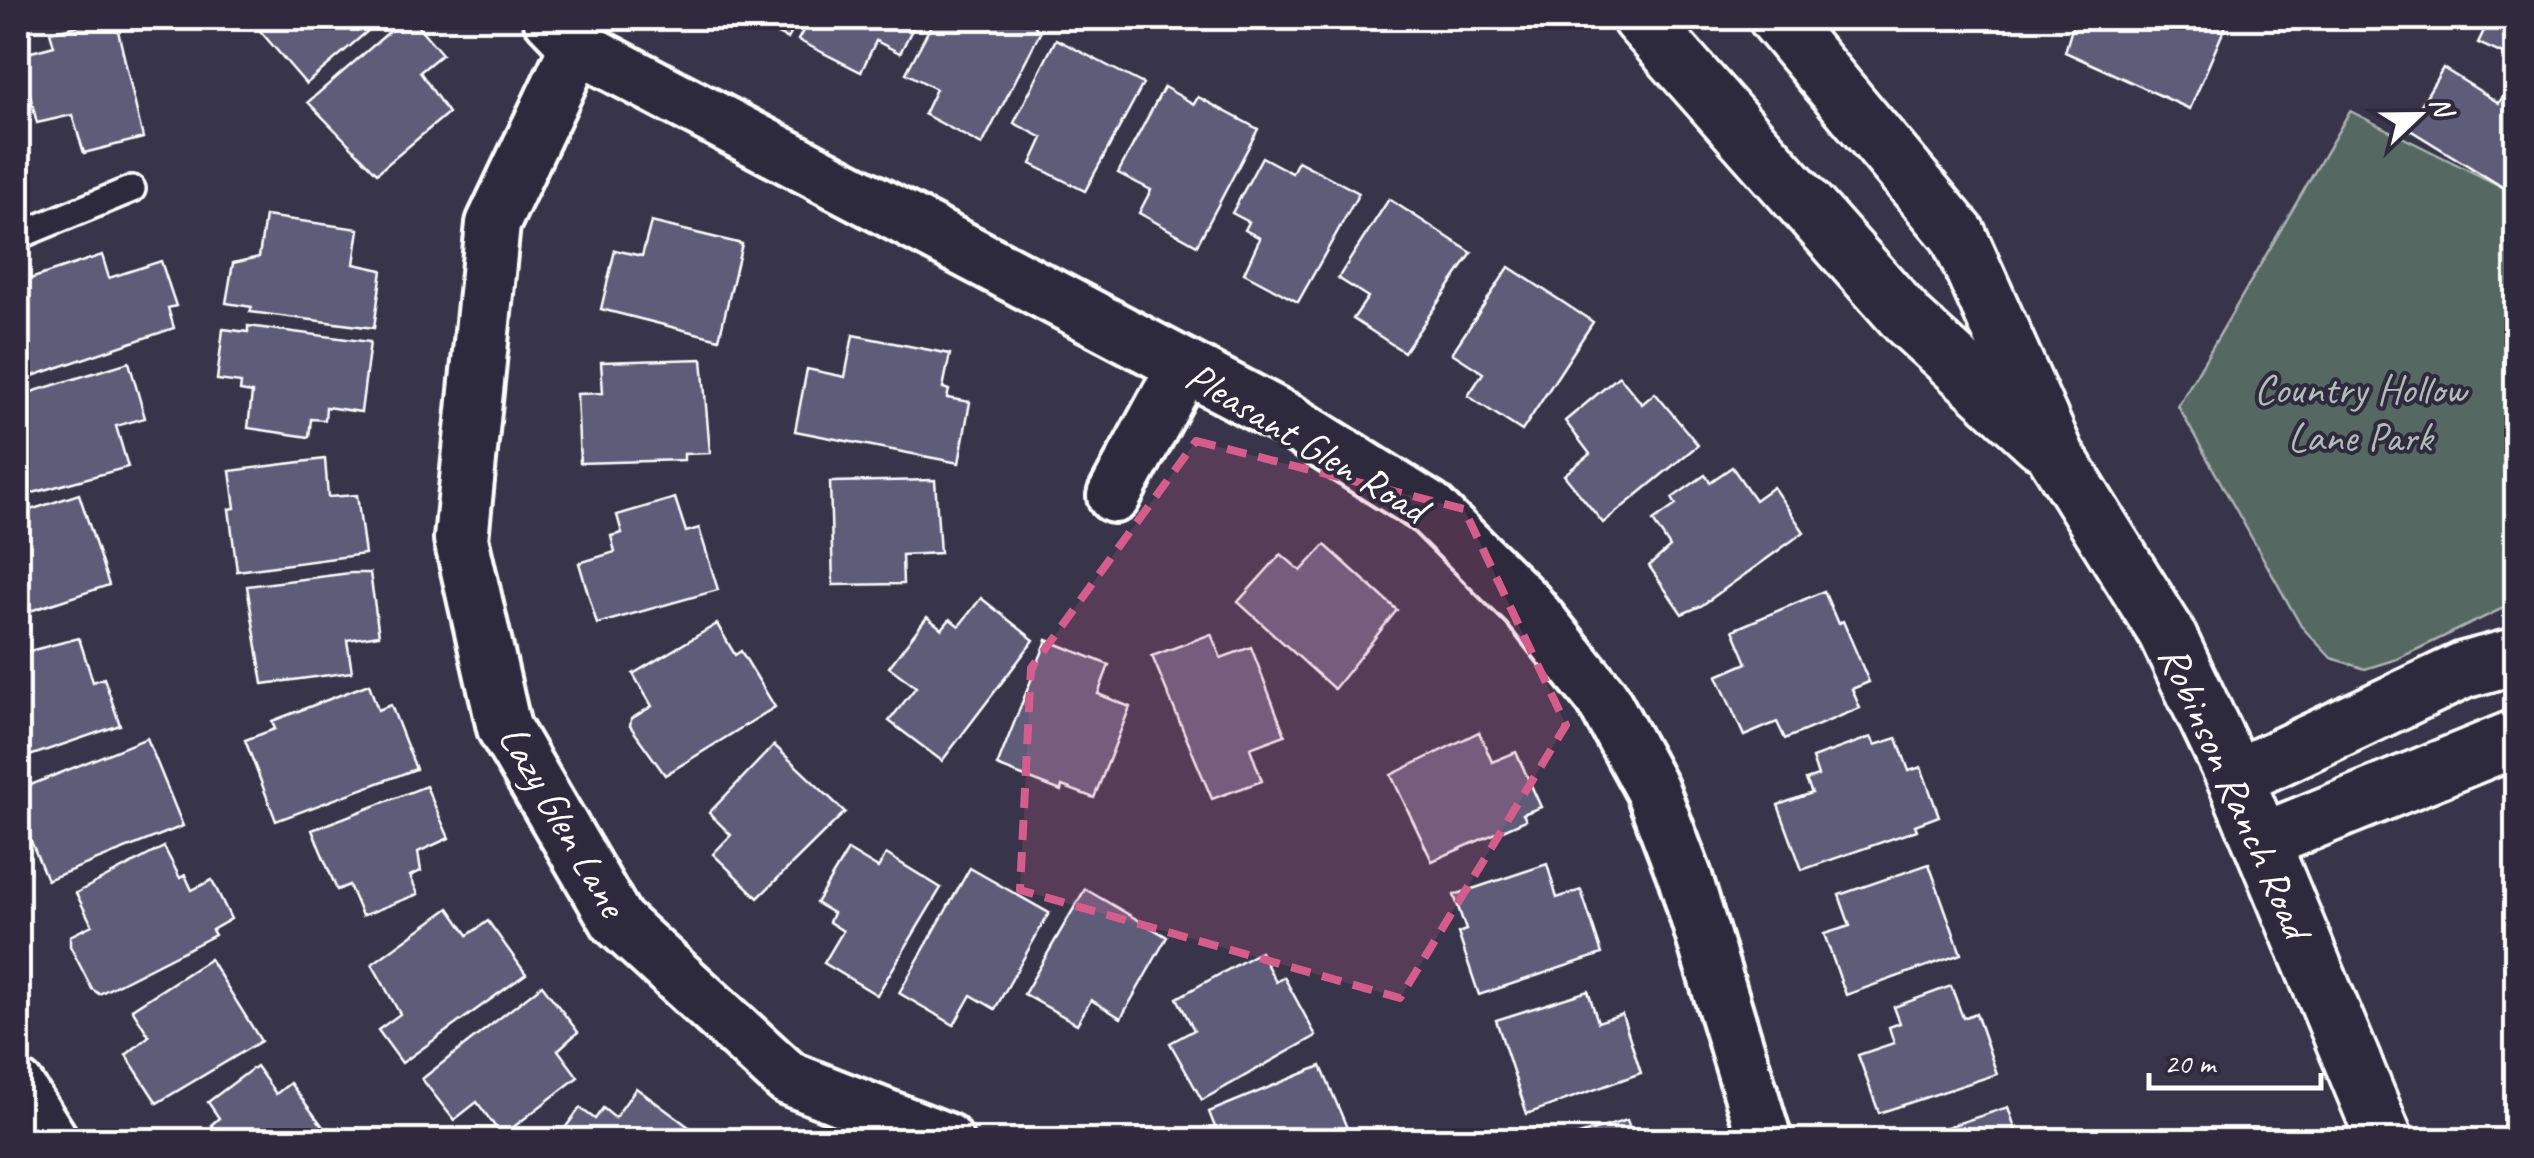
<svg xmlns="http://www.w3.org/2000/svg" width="2534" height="1158" viewBox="0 0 2534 1158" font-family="Caveat,sans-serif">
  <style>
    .green { fill: #556962; stroke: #aab4b0; stroke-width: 2.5 }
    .building { fill: #5e5c7a; stroke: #fff; stroke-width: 2.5 }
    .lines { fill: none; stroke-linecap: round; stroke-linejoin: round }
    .service-casing { stroke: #fff; stroke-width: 32 }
    .minor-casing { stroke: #fff; stroke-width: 60 }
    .tertiary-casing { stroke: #fff; stroke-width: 62 }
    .service { stroke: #2f2a3d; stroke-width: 25 }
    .minor { stroke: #2f2a3d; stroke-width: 52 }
    .tertiary { stroke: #2f2a3d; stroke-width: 55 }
    .marked { fill: #d45d8c; fill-opacity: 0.2; stroke: #d45d8c; stroke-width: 8; stroke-dasharray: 20 12; stroke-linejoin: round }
    .labels { text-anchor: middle; stroke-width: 8; stroke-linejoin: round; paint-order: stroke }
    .park-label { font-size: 42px; fill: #b2bcb8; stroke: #2f2a3d }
    .street-label { font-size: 42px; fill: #fff; stroke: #2f2a3d }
  </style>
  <rect width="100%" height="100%" fill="#383449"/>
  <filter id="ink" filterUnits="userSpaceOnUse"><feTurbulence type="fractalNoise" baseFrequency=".01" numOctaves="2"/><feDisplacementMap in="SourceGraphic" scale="20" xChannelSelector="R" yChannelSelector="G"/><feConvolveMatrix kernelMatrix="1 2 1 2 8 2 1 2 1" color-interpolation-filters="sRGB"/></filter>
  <g filter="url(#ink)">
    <!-- green -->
    <polygon class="green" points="2350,111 2516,194 2516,602 2397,659 2365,669 2331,658 2301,626 2178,406"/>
    <!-- building -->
    <g class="building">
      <polygon points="115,18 143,138 84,153 72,115 37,123 20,55 54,46 50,32"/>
      <polygon points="249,18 383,18 306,84"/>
      <polygon points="405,18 411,18 442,54 420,72 448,113 377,173 308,102"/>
      <polygon points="744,18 799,18 788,39"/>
      <polygon points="810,18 918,18 900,53 876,41 861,72 798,40"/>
      <polygon points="935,18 1040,18 1035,27 1041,31 982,145 924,114 936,89 906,73"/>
      <polygon points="2075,18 2209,18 2226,25 2190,109 2065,52"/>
      <polygon points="2490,18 2516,18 2516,60 2478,43"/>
      <polygon points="1056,39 1143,84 1085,191 1031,164 1043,138 1014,123"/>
      <polygon points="2443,68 2499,103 2516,75 2514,194 2407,128"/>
      <polygon points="1164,87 1194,104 1198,97 1258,129 1197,245 1139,213 1151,190 1118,173"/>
      <polygon points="18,125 31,164 18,169"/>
      <polygon points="1262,157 1292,173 1298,161 1359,193 1298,302 1244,273 1260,238 1245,230 1249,222 1232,213"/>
      <polygon points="1389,199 1472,253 1404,352 1353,319 1368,297 1338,278"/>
      <polygon points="265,216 359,229 354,264 382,270 374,328 250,312 252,307 226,303 233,263 259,257"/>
      <polygon points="651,222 742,244 719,339 601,309 615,250 642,256"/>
      <polygon points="102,255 109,278 161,261 176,306 168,308 174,328 18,381 18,283"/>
      <polygon points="1509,267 1593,322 1522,431 1468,396 1483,373 1452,353"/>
      <polygon points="248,326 370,342 361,412 326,407 325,420 311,419 309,437 248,428 252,393 240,391 241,383 217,380 223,329 248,332"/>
      <polygon points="853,335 950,354 943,388 949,390 947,398 970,402 959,463 795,431 807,369 845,377"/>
      <polygon points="702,359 710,453 684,454 684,460 580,463 577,394 603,393 601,362"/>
      <polygon points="129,362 145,418 116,426 128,467 18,497 18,433 26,427 18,396"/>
      <polygon points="1619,376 1642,404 1655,393 1698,445 1603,523 1564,475 1590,454 1565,421"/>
      <polygon points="325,459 328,497 357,495 365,554 237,571 229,509 235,508 230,471"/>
      <polygon points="1732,467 1755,500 1773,487 1804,532 1701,606 1682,614 1649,566 1670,547 1653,521 1676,505 1672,498 1705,475 1710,482"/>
      <polygon points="935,480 940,553 902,555 903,584 833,585 830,482"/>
      <polygon points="79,494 109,585 18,615 18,514"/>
      <polygon points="675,498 686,532 699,528 718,590 597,624 579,563 615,552 611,536 622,533 617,515"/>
      <polygon points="1325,545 1397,610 1334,689 1238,602 1281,554 1301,571"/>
      <polygon points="350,573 370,573 379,635 347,640 352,672 263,684 247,586"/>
      <polygon points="1824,591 1838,624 1843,621 1869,682 1852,689 1860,708 1785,739 1777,722 1744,736 1717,676 1747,663 1733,630"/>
      <polygon points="981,598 1034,640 942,761 889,721 916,687 889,667 927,617 942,629 950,619 959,626"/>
      <polygon points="717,624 735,655 741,651 775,707 665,775 630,726 631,719 652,706 633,674"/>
      <polygon points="1211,634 1221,658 1251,647 1285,735 1250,748 1262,781 1212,799 1152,656"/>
      <polygon points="79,638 93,682 104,678 120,725 18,760 18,654"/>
      <polygon points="1047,640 1109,665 1098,694 1130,707 1094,798 1062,786 1061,791 997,766"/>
      <polygon points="369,684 378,710 391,705 416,769 276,821 245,740 275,729 272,721"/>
      <polygon points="1479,732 1492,762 1516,752 1541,807 1523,814 1526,820 1432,861 1391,775"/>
      <polygon points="1871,737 1875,745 1897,738 1909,771 1921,767 1939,816 1915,825 1917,830 1802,870 1778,805 1812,793 1806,780 1818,776 1812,758"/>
      <polygon points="147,738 183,826 47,880 26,829 22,830 18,820 18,790"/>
      <polygon points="774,745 845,812 758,898 713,854 731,835 709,813"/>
      <polygon points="426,786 449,838 418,852 421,871 410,876 418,894 362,916 349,885 337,890 312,830"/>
      <polygon points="164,847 180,878 185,875 192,890 212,880 231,919 212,930 215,935 99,994 92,989 70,946 70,936 92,925 76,893"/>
      <polygon points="848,850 878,868 886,854 941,888 877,995 824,963 843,931 829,922 833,913 816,903"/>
      <polygon points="1547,864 1557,898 1581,890 1602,954 1479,995 1458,933 1466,930 1454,895"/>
      <polygon points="1929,864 1961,954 1846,995 1824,934 1850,926 1839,895"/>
      <polygon points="970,868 1049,913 995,1009 971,995 954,1025 899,993"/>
      <polygon points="1085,889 1167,937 1121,1018 1091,1000 1077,1024 1024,994"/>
      <polygon points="449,908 468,935 488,921 526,974 402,1063 378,1030 400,1014 372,964"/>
      <polygon points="1260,952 1276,982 1284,977 1316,1036 1202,1100 1170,1043 1194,1030 1177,998"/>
      <polygon points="210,959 261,1041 157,1103 126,1055 149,1036 132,1009"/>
      <polygon points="542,985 578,1032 558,1050 578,1077 502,1136 477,1102 454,1120 422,1079"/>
      <polygon points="1951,986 1963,1018 1976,1013 1997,1074 1879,1113 1858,1055 1894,1043 1889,1027 1900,1023 1894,1007"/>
      <polygon points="1588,991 1598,1022 1622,1014 1641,1073 1527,1114 1496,1020"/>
      <polygon points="256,1066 276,1094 290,1083 330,1136 324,1140 216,1140 221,1137 211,1125 219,1118 208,1102"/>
      <polygon points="1321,1066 1347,1128 1333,1134 1335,1140 1220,1140 1209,1112"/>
      <polygon points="636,1088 689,1127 679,1140 556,1140 580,1108 595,1119 603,1108 615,1118"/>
      <polygon points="2008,1107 2019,1140 1917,1140 1916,1137"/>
      <polygon points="1627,1120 1634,1140 1563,1140"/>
    </g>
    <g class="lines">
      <!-- service casing -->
      <g class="service-casing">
        <polyline id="service" points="18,236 132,189"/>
      </g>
      <!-- minor casing -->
      <g class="minor-casing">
        <g id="minor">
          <polyline points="550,18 577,46 1291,422 1430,509 1527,605 1602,698 1652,790 1685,877 1765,1140"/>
          <polyline points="577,46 493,224 461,539 504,728 617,921 788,1078 946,1140"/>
          <polyline points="1114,496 1184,367"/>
          <polyline points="18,1088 51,1140"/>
        </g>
      </g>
      <!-- tertiary casing -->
      <g class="tertiary-casing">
        <g id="tertiary">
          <polyline points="1640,18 1908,320 2041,442"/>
          <polyline points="1777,18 1958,235 2057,457 2166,632 2235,778 2385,1140"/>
          <polyline points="2235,778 2464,670 2516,656"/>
          <polyline points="2263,841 2516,738"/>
        </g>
      </g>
      <!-- service -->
      <use href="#service" class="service"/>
      <!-- minor -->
      <use href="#minor" class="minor"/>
      <!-- tertiary -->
      <use href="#tertiary" class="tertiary"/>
    </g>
  </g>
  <!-- marked area -->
  <path class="marked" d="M1196,441l268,68 102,216 -166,273 -380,-108 11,-222z"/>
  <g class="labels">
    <!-- park labels -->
    <g class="park-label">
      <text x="2360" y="403">Country Hollow<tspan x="2360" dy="48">Lane Park</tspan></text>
    </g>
    <!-- street labels -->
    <g class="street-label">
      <text transform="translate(1307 441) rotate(31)" y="15">Pleasant Glen Road</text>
      <text transform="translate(2236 791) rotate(66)" y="15">Robinson Ranch Road</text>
      <text transform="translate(564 820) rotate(60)" y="15">Lazy Glen Lane</text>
    </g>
  </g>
  <!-- margin -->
  <rect width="2534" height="1158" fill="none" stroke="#2f2a3d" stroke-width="60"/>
  <rect x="30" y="30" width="2474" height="1098" fill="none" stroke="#fff" stroke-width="4" filter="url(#ink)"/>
  <!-- north arrow -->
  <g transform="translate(2419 115) rotate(68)" stroke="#2f2a3d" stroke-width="8" paint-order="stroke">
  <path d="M0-8L18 38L0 25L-18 38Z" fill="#ffffff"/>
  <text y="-15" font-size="28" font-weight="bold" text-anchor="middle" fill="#ffffff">N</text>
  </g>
  <!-- scale -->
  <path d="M2149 1073v15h172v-15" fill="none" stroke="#ffffff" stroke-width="5"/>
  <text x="2164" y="1073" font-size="30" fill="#ffffff" stroke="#2f2a3d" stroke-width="8" paint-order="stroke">20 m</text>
</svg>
